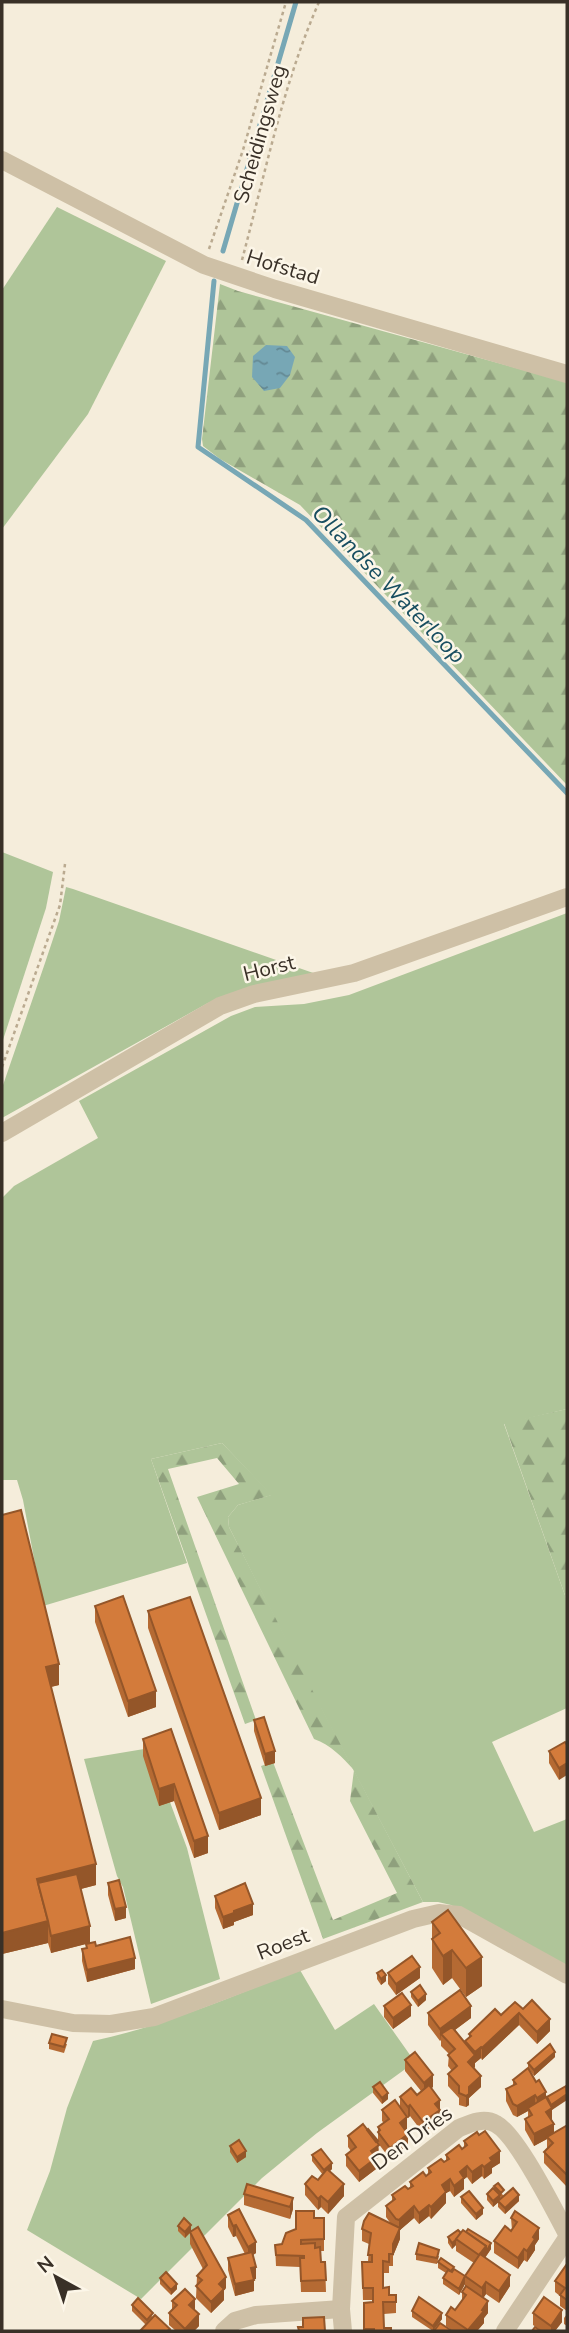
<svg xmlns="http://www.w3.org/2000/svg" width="569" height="2333" viewBox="0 0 569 2333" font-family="'Nunito Sans',sans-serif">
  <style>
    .green { fill: #afc599 }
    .forest { fill: url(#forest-firs) }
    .water { fill: url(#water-ripples) }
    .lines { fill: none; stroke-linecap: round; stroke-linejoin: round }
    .stream { stroke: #77a7b5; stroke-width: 5 }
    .path { stroke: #baaa90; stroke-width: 2.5; stroke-dasharray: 3.5 3.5; stroke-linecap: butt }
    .minor { stroke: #cec0a6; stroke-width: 18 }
    .wall { fill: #b56a33 }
    .shaded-wall { fill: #945629 }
    .building { fill: #d37b3b; stroke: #945629; stroke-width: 2 }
    .labels { text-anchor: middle; stroke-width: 5; stroke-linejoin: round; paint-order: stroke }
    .street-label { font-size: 21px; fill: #393027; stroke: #fcf6e8 }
    .water-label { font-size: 23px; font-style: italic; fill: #184e60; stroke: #fcf6e8 }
  </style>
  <defs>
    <pattern id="forest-firs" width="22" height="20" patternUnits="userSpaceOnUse" patternTransform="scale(1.75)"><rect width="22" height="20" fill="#afc599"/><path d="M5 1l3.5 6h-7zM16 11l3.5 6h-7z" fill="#8fa07d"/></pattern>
    <pattern id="water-ripples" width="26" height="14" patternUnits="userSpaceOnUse" patternTransform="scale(1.75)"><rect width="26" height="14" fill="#77a7b5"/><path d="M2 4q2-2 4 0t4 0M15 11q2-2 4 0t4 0" fill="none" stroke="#638893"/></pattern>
  </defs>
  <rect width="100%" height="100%" fill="#f5eddb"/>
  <!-- green -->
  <g class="green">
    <polygon points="57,207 166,261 88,414 2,529 2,290"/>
    <polygon points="2,852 53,872 46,908 2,1043"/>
    <polygon points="66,887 73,889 319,975 208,1003 2,1118 2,1088 45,963 59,921"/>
    <polygon points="567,913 567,1409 504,1424 567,1601 567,1708 492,1742 534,1832 567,1819 567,1971 451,1905 438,1902 423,1902 307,1682 229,1527 228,1517 238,1505 271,1495 222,1443 151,1459 187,1563 43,1606 23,1500 17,1480 2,1480 2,1198 14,1186 98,1138 79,1101 231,1016 255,1007 304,1004 349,995"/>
    <polygon points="150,1748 187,1848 220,1979 151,2004 123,1887 117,1876 84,1759"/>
    <path d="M300,1970l35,60 39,-26 41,58 -98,71 -55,45 -121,121 -114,-69 23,-59 17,-63 26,-67c71,-15 139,-45 207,-71z"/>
  </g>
  <!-- forest -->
  <g class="forest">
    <polygon points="220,284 238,291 567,382 567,785 300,505 220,459 203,446 202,439"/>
    <polygon points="567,1409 567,1601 504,1423"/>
    <path d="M222,1443l50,52 -34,10 -10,12 1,10 93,182 101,193 -100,37 -62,-173 12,-4 60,158 64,-27 -47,-92 4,-31c-12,-13 -23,-25 -40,-31l-117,-242 42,-13 -22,-26 -49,11 88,251 -11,4 -94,-265z"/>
  </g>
  <!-- water -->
  <polygon class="water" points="266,345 287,346 295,357 290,375 280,388 264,391 252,377 253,356"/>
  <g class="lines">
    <!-- stream -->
    <g class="stream">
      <polyline points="223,251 296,2"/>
      <polyline points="214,281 198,447 306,520 567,793"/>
    </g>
    <!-- path -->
    <g class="path">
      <polyline points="209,249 243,150 286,2"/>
      <path d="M242,260c23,-86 41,-176 77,-258"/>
      <polyline points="2,1067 60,905 65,864"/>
    </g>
    <!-- minor -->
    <g class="minor">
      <polyline points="2,160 204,265 275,289 567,374"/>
      <polyline points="2,1133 220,1006 254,994 354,973 567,897"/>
      <polyline points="2,2009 73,2023 111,2024 154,2017 413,1919 439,1913 459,1915 567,1975"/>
      <polyline points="224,2331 235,2321 256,2315 341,2309"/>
      <path d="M343,2331l-2,-22 5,-92 113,-89c12,-5 25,-11 37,-4 21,11 59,87 71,110"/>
      <polyline points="505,2331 567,2238"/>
    </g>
  </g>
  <!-- wall -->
  <g class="wall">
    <polygon points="2,1515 59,1685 51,1687 96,1885 81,1889 90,1943 135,1969 87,1982 82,1961 82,1949 86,1948 86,1944 89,1943 51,1953 48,1943 2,1954"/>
    <polygon points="95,1606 156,1707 128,1717 95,1622"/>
    <polygon points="148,1611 261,1815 219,1830 148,1628"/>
    <polygon points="254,1720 275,1763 265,1766 254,1731"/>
    <polygon points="171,1729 208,1853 194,1858 174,1801 159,1806 143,1756 143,1739"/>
    <polygon points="565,1742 559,1780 549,1763 549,1751"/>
    <polygon points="108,1883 126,1918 115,1921 108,1895"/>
    <polygon points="215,1896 253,1915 234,1922 234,1925 223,1929 215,1908"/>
    <polygon points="432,1922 482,1986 466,1997 452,1978 443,1985 432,1968"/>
    <polygon points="377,1973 386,1981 381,1985 377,1979"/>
    <polygon points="388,1973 420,1978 396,1995 388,1984"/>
    <polygon points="411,1992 426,2000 418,2007 411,1997"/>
    <polygon points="384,2006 411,2016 393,2029 384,2017"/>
    <polygon points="523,2009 550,2031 537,2044 519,2025 482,2060 481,2058 475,2063 475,2067 474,2068 481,2087 469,2098 469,2105 466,2107 459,2105 459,2098 448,2086 448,2074 452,2071 448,2066 449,2054 441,2046 441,2040 440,2041 428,2025 428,2013 471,2018 455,2030 465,2043 465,2041 469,2038 469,2034 501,2015"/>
    <polygon points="49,2043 67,2044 64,2053 49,2049"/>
    <polygon points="555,2057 534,2076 529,2069 546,2098 566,2086 552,2110 552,2119 551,2120 554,2133 567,2127 567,2187 544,2163 544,2152 547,2149 547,2139 534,2146 525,2130 525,2119 528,2117 528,2111 517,2117 513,2115 506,2101 506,2089 513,2085 513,2080 528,2069 528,2063"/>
    <polygon points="405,2060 433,2087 431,2088 440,2100 440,2121 423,2133 410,2116 408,2118 407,2117 407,2129 405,2130 408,2145 390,2159 378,2143 378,2127 384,2123 382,2121 382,2110 400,2108 400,2097 417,2095 421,2091 405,2071"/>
    <polygon points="373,2087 388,2099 382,2104 373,2093"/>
    <polygon points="348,2136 378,2144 379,2157 376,2159 376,2169 359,2182 346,2166 346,2155 351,2151 348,2147"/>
    <polygon points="464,2141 500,2163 492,2168 492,2173 484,2179 482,2176 472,2184 467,2177 464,2179 464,2189 454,2197 450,2191 446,2193 446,2203 431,2219 429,2216 419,2224 414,2218 400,2230 400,2239 393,2256 393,2266 389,2266 389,2273 383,2273 383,2288 389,2295 396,2295 396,2313 384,2314 384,2328 391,2331 364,2331 364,2303 373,2302 373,2300 363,2300 362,2262 368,2262 369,2244 362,2241 362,2229 391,2224 386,2217 386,2206 392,2201 392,2195 410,2188 410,2182 426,2176 428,2174 428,2168 446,2161 446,2155 462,2149 464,2147"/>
    <polygon points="230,2146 246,2157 237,2163 230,2152"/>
    <polygon points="312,2155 332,2169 330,2171 344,2196 328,2214 321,2207 318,2210 305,2195 305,2184 318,2180 323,2175 312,2161"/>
    <polygon points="247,2184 293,2209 290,2219 244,2205 244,2194"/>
    <polygon points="494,2186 504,2196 519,2201 505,2214 498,2207 498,2202 493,2207 487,2200 487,2194 494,2189"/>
    <polygon points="461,2197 483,2214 476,2220 461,2203"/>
    <polygon points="228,2215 256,2253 253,2255 256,2279 254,2279 254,2291 235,2296 228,2270 228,2258 245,2254 236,2236 233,2237 228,2227"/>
    <polygon points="314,2218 324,2218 324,2251 321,2251 321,2262 325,2262 326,2292 301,2292 300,2267 276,2266 275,2245 282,2244 296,2229"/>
    <polygon points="511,2218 539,2239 535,2245 535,2250 527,2262 524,2260 518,2269 494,2253 494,2241 512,2230"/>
    <polygon points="178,2226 191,2231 226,2288 224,2290 224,2300 211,2313 196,2298 197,2276 203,2269 190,2244 190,2233 185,2238 178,2231"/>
    <polygon points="461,2233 491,2249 485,2258 510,2286 499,2303 486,2294 483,2298 488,2313 484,2318 484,2323 477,2331 453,2331 446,2326 446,2315 455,2310 462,2302 462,2292 465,2287 465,2284 459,2295 443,2284 443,2278 446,2273 438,2268 438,2262 465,2276 474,2263 456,2251 456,2245 452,2249 448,2243 448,2237"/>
    <polygon points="416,2254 439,2256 437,2264 416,2260"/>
    <polygon points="567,2264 567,2311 560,2306 560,2296 555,2292 555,2281"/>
    <polygon points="160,2278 177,2289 171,2295 160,2284"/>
    <polygon points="172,2301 195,2311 199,2326 194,2331 176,2331 169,2325 169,2313 172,2310"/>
    <polygon points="132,2305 153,2317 170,2331 146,2325 132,2311"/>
    <polygon points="412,2311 442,2319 433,2331 412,2317"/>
    <polygon points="533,2313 562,2322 555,2331 542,2331 533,2325"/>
    <polygon points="567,2314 567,2326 564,2324 564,2318"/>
  </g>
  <!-- shaded-wall -->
  <g class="shaded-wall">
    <polygon points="59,1664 59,1685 46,1688 46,1667"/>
    <polygon points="156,1691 156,1707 128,1717 128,1701"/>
    <polygon points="275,1751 275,1763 265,1766 265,1754"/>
    <polygon points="567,1763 567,1775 559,1780 559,1768"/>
    <polygon points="174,1784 174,1801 159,1806 159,1789"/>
    <polygon points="261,1798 261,1815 219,1830 219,1813"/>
    <polygon points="208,1836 208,1853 194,1858 194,1841"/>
    <polygon points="96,1864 96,1885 42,1899 37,1879"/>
    <polygon points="253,1904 253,1915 234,1922 234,1925 223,1929 223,1917 234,1911"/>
    <polygon points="126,1907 126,1918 115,1921 115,1909"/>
    <polygon points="48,1921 48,1943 2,1954 2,1933"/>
    <polygon points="90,1926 90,1943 51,1953 51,1936"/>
    <polygon points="452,1950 452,1978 443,1985 443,1956"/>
    <polygon points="482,1957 482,1986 466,1997 466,1968"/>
    <polygon points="135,1958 135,1969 87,1982 87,1970"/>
    <polygon points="420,1967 420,1978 396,1995 396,1984"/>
    <polygon points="386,1975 386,1981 381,1985 381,1979"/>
    <polygon points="426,1994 426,2000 418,2007 418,2001"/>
    <polygon points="411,2005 411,2016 393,2029 393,2018"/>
    <polygon points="471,2006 471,2018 444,2038 441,2034 440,2041 440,2029"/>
    <polygon points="519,2013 519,2025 482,2060 482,2048"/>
    <polygon points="550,2019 550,2031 537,2044 537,2032"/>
    <polygon points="481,2047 481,2058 475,2063 475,2052"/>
    <polygon points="555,2052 555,2057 534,2076 534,2070"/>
    <polygon points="475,2055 475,2067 468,2074 468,2062"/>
    <polygon points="433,2075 433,2087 424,2094 424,2083"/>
    <polygon points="481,2076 481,2087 469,2098 469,2105 466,2107 466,2096 469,2087"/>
    <polygon points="546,2092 546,2104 537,2109 537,2098"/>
    <polygon points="388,2093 388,2099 382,2104 382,2098"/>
    <polygon points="567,2094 567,2100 552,2110 552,2119 546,2123 546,2112 551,2108 551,2105"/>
    <polygon points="535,2095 535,2106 528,2108 528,2111 517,2117 517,2106"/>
    <polygon points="440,2100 440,2121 423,2133 423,2122 435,2104"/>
    <polygon points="410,2105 410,2116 408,2118 408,2107"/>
    <polygon points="407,2117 407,2129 400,2134 400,2123"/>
    <polygon points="554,2124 554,2136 547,2137 547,2139 534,2146 534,2134"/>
    <polygon points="408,2134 408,2145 390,2159 390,2148"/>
    <polygon points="378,2141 379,2157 376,2159 376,2169 359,2182 359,2171 371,2151 374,2144"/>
    <polygon points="246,2151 246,2157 237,2163 237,2157"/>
    <polygon points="500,2151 500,2163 492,2168 492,2173 484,2179 484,2167 490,2158"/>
    <polygon points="332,2163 332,2169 324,2176 324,2170"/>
    <polygon points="482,2165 482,2176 472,2184 472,2172"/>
    <polygon points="467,2166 467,2177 464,2179 464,2189 454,2197 454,2186 460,2172"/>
    <polygon points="450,2179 450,2191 446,2193 446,2203 431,2219 431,2207 442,2185"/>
    <polygon points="344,2184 344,2196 328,2214 328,2202"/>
    <polygon points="500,2195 500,2201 493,2207 493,2201"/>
    <polygon points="519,2195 519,2201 505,2214 505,2208"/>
    <polygon points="321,2196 321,2207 318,2210 318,2199"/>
    <polygon points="293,2198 293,2209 290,2219 290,2207"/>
    <polygon points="429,2205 429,2216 419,2224 419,2213"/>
    <polygon points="414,2206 414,2218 400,2230 400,2239 393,2256 393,2244 399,2231 399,2220"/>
    <polygon points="483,2208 483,2214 476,2220 476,2214"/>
    <polygon points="191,2225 191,2231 185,2238 185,2232"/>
    <polygon points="236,2225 236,2236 233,2237 233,2226"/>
    <polygon points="539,2228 539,2239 535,2245 535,2250 527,2262 527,2251 533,2237"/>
    <polygon points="456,2240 456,2245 452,2249 452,2243"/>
    <polygon points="256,2242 256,2253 248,2258 248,2247"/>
    <polygon points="491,2243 491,2249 479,2266 479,2255 486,2246"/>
    <polygon points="524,2249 524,2260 518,2269 518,2258"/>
    <polygon points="256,2267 256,2279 251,2280 251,2268"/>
    <polygon points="510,2275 510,2286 499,2303 499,2291"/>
    <polygon points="226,2277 226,2288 224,2290 224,2300 211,2313 211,2302 219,2284"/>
    <polygon points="465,2278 465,2284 459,2295 459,2289"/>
    <polygon points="254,2280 254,2291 235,2296 235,2284"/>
    <polygon points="486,2282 486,2294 482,2300 482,2288"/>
    <polygon points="177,2284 177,2289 171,2295 171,2290"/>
    <polygon points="195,2299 195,2310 189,2305"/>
    <polygon points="488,2301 488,2313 484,2318 484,2323 477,2331 468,2331"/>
    <polygon points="562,2310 562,2322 555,2331 551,2331 551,2326"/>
    <polygon points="442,2313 442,2319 433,2331 433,2326"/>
    <polygon points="199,2314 199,2326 194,2331 185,2331 185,2329"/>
  </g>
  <!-- building -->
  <g class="building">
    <polygon points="21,1510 59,1664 46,1667 96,1864 37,1879 48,1921 2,1933 2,1515"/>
    <polygon points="123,1596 156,1691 128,1701 95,1606"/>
    <polygon points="190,1597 261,1798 219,1813 148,1611"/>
    <polygon points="264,1717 275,1751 265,1754 254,1720"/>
    <polygon points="171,1729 208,1836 194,1841 174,1784 159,1789 143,1739"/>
    <polygon points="565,1742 567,1745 567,1763 559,1768 549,1751"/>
    <polygon points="77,1874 90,1926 51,1936 48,1921 38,1883"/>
    <polygon points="119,1880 126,1907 115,1909 108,1883"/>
    <polygon points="245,1883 253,1904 234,1911 234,1913 223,1917 215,1896"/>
    <polygon points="448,1910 482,1957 466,1968 452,1950 443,1956 432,1939 440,1933 432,1922"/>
    <polygon points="130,1937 135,1958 87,1970 82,1949 87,1948 86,1944 95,1942 96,1946"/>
    <polygon points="412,1956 420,1967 396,1984 388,1973"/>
    <polygon points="382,1970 386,1975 381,1979 377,1973"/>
    <polygon points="420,1985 426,1994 418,2001 411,1992"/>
    <polygon points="460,1990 471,2006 440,2029 428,2013"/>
    <polygon points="402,1993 411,2005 393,2018 384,2006"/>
    <polygon points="532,2000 550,2019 537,2032 519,2013 482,2048 481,2047 475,2052 465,2041 471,2036 469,2034 495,2009 501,2015 515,2002 523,2009"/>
    <polygon points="452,2027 475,2055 468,2062 481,2076 469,2087 469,2094 466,2096 459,2093 459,2086 448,2074 457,2066 448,2055 455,2049 441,2034"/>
    <polygon points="52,2034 67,2038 64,2047 49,2043"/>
    <polygon points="550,2044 555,2052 534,2070 528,2063"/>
    <polygon points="415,2052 433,2075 424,2083 405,2060"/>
    <polygon points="528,2068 536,2082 539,2080 546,2092 537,2098 535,2095 517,2106 513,2104 506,2089 516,2084 513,2080"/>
    <polygon points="380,2082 388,2093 382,2098 373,2087"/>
    <polygon points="429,2085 440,2100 435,2104 440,2110 423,2122 410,2105 408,2107 400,2097 411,2088 417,2095"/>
    <polygon points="566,2086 567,2094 551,2105 547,2097"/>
    <polygon points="546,2097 552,2108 546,2112 554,2124 534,2134 525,2119 532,2115 528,2108"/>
    <polygon points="395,2100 407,2117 400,2123 408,2134 390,2148 378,2132 380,2130 378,2127 389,2119 382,2110"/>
    <polygon points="363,2124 379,2145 371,2151 376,2158 359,2171 346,2155 356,2147 348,2136"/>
    <polygon points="566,2126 567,2127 567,2175 544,2152 553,2143 547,2137"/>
    <polygon points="368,2129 378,2141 376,2142 367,2130"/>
    <polygon points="485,2131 500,2151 490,2158 492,2161 484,2167 482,2165 472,2172 467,2166 460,2172 464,2178 454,2186 450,2179 442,2185 446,2192 431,2207 429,2205 419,2213 414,2206 399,2220 396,2219 386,2206 395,2199 392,2195 405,2186 408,2189 413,2186 410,2182 423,2172 426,2176 431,2172 428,2168 441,2159 444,2162 449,2159 446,2155 459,2145 462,2149 467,2145 464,2141 477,2132 479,2135"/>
    <polygon points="239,2140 246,2151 237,2157 230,2146"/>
    <polygon points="321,2149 332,2163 324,2170 312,2155"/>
    <polygon points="327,2169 344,2184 328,2202 321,2196 318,2199 305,2184 312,2176 318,2180"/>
    <polygon points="498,2183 504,2190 501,2193 494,2186"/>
    <polygon points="247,2184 293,2198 290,2207 244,2194"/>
    <polygon points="493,2188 500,2195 493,2201 487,2194"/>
    <polygon points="513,2188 519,2195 505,2208 498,2201"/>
    <polygon points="469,2191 483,2208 476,2214 461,2197"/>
    <polygon points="239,2209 256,2242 248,2247 236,2225 233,2226 228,2215"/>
    <polygon points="296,2211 314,2211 314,2218 324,2218 324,2239 301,2240 301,2244 315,2243 315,2248 320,2247 321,2262 325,2262 326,2280 301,2281 300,2258 304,2258 304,2256 276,2255 275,2245 282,2244 286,2233 296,2229"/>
    <polygon points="515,2211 539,2228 533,2237 535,2239 527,2251 524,2249 518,2258 494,2241 505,2226 511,2231 517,2222 511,2218"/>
    <polygon points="369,2213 400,2228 393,2244 393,2254 389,2254 389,2262 383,2261 383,2288 389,2287 389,2295 396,2295 396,2302 383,2302 384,2328 391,2328 391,2331 374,2331 374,2329 364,2329 364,2303 373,2302 373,2288 363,2288 362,2262 372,2262 372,2255 368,2255 371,2233 362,2229 364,2221"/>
    <polygon points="184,2218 191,2225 185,2232 178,2226"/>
    <polygon points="198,2227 226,2277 219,2284 224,2289 211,2302 196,2286 202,2280 197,2276 207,2265 190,2232"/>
    <polygon points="468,2229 491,2243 486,2252 486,2246 466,2232"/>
    <polygon points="458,2230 461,2233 457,2239 452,2243 448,2237"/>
    <polygon points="463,2230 486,2246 479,2255 456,2239"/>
    <polygon points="419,2243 439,2250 437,2258 416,2254"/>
    <polygon points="252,2252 256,2267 251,2268 254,2280 235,2284 228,2258"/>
    <polygon points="480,2254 510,2275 499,2291 486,2282 482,2288 465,2276"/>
    <polygon points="441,2258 454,2267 451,2271 438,2262"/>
    <polygon points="567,2264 567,2300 560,2295 565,2288 555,2281"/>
    <polygon points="454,2269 465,2276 459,2289 443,2278 448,2270 452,2272"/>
    <polygon points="166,2272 177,2284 171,2290 160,2278"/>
    <polygon points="466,2286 488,2301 482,2310 484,2311 468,2330 446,2315 451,2307 455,2310 466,2295 462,2292"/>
    <polygon points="185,2289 195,2299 189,2305 199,2314 185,2329 169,2313 177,2305 172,2301"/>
    <polygon points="419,2297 442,2313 433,2326 412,2311"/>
    <polygon points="544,2297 562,2310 551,2326 533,2313"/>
    <polygon points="138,2298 153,2313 147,2320 132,2305"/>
    <polygon points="155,2315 170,2329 167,2331 140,2331"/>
    <polygon points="324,2317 325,2331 299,2331 298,2327 303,2327 303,2318"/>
    <polygon points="440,2323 452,2331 434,2331"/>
    <polygon points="535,2327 541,2331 532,2331"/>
  </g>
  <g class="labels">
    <!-- street labels -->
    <g class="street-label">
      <text transform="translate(260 134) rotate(-74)" y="7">Scheidingsweg</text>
      <text transform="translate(283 267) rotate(17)" y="7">Hofstad</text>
      <text transform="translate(269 968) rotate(-14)" y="7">Horst</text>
      <text transform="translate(283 1944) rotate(-21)" y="7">Roest</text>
      <text transform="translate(412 2138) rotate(-36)" y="7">Den Dries</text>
    </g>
    <!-- water labels -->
    <g class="water-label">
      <text transform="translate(389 584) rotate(46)" y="8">Ollandse Waterloop</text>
    </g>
  </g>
  <!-- border -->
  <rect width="569" height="2333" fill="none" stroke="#393027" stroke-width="7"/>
  <!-- north arrow -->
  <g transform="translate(56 2277) rotate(320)" stroke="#fcf6e8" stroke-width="5" paint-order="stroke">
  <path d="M0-5L12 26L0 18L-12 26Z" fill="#393027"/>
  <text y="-10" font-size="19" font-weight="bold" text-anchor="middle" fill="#393027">N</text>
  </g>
</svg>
